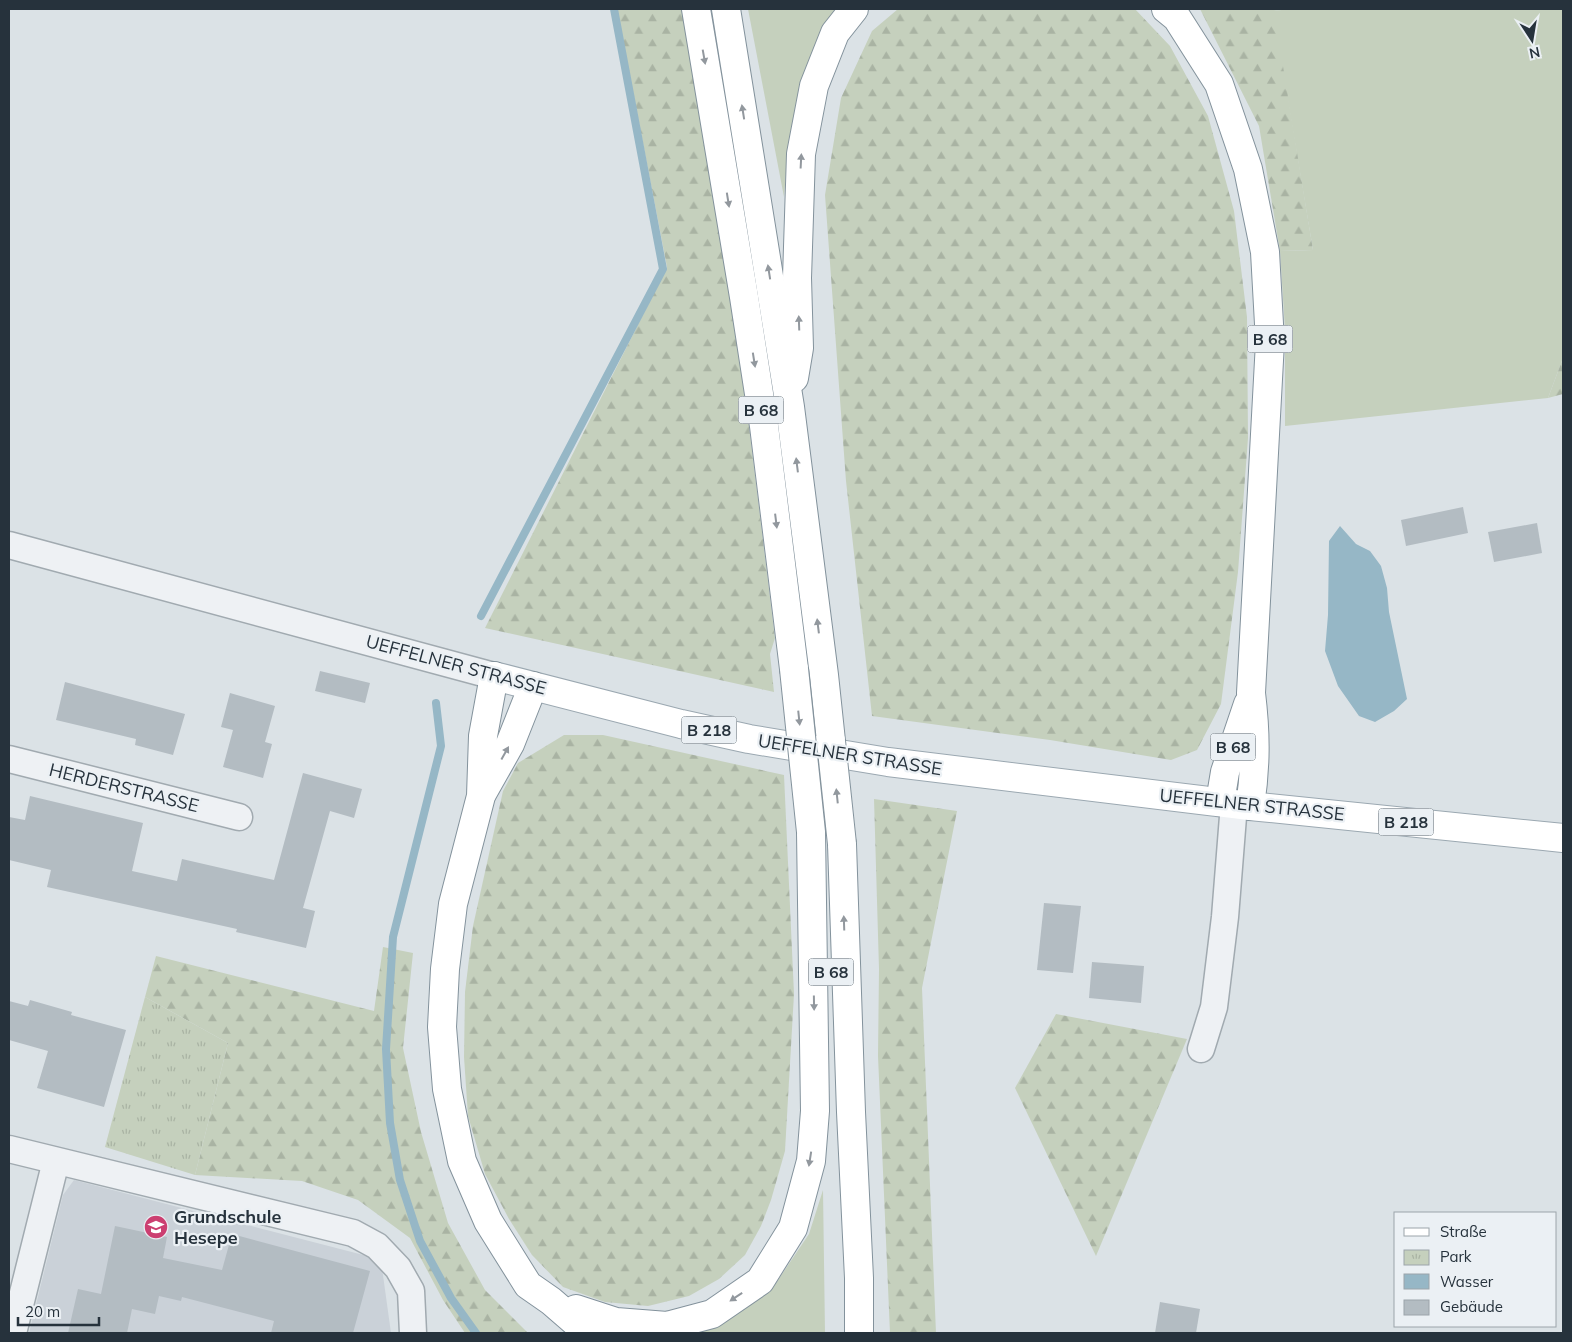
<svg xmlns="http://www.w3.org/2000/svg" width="1572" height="1342" viewBox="0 0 1572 1342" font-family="Mulish,sans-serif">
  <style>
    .built { fill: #cad1d8 }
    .green { fill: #c5d0bd }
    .forest { fill: url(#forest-firs) }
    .park { fill: url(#park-tufts) }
    .water { fill: #96b7c6 }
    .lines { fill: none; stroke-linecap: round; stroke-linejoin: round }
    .stream { stroke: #96b7c6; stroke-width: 8 }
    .building { fill: #b3bcc2 }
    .minor-casing { stroke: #a1aab0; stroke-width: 29 }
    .major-casing { stroke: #9ba8b1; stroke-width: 30 }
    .highway-casing { stroke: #83929c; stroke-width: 30 }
    .minor { stroke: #eef1f4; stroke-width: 26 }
    .major { stroke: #fff; stroke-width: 28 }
    .highway { stroke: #fff; stroke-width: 28 }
    .highway-bridge-casing { stroke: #83929c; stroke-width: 30; stroke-linecap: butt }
    .highway-bridge { stroke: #fff; stroke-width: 28 }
    .oneway { fill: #92989e }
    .labels { text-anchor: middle; stroke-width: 4.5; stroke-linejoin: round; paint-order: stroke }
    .shield { fill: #ebf0f4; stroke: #616b73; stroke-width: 1 }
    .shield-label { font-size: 16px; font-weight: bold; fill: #26323c }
    .street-label { font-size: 18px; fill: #26323c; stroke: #ebf0f4 }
    .poi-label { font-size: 18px; font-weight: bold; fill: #26323c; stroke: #ebf0f4; text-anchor: start }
  </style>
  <defs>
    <pattern id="forest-firs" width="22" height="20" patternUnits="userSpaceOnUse" patternTransform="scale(1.25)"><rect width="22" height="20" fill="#c5d0bd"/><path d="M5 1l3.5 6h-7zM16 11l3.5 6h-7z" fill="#a9b3a3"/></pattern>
    <pattern id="park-tufts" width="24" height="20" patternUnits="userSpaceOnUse" patternTransform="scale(1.25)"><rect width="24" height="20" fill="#c5d0bd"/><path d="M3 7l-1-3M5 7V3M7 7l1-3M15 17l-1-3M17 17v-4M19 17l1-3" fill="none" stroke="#a9b3a3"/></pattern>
  </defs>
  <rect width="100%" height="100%" fill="#dbe2e6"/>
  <!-- built -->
  <polygon class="built" points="74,1180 375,1258 382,1268 391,1333 29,1333 63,1195"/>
  <!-- green -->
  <g class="green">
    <polygon points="748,9 838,9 803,78 788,148 784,197"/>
    <polygon points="1289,9 1563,9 1563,358 1548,398 1285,426 1285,329 1280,251 1313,250 1273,11"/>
    <polygon points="823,1190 825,1333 690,1333 719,1325 772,1289 809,1234"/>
  </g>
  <!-- forest -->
  <g class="forest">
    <polygon points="617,9 685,9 736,320 775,638 770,654 774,692 485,628 667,267"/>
    <polygon points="898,9 1135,9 1170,46 1208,116 1234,211 1247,317 1248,438 1238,572 1221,704 1197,750 1171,760 1050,740 872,716 846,481 825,195 841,98 872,31"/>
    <polygon points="1200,9 1289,9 1274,11 1313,250 1280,251 1259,126"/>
    <polygon points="1563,358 1563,394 1548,398"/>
    <polygon points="564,735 603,735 784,775 794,994 785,1151 771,1200 761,1226 745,1255 719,1279 689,1296 648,1306 605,1302 563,1287 532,1255 509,1219 485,1174 468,1116 464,1057 465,992 473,926 503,791 518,763"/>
    <polygon points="874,799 957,811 922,988 936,1333 890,1333 878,1056 879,969"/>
    <polygon points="383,947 413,953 403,1048 421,1132 448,1223 485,1290 528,1333 465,1333 443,1300 410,1238 358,1200 302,1181 195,1175 228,1043 145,997 156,956 374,1011"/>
    <polygon points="1056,1014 1187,1039 1096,1256 1015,1088"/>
  </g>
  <!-- park -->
  <polygon class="park" points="145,997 228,1043 195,1175 105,1147"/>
  <!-- water -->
  <polygon class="water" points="1340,526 1356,544 1370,551 1381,566 1387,588 1389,612 1407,699 1394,711 1375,722 1359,716 1338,686 1325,651 1328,615 1329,541"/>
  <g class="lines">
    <!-- stream -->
    <g class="stream">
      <polyline points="481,616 663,269 614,9"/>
      <polyline points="436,703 441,746 393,937 386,1049 390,1123 400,1180 420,1241 451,1298 476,1333"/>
    </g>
  </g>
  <!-- building -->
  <g class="building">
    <polygon points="1463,507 1468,533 1406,546 1401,520"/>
    <polygon points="1537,523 1542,553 1494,562 1488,532"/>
    <polygon points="320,671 370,683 365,703 315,691"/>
    <polygon points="65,682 185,714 173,755 135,745 136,739 56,720"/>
    <polygon points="230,693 275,706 265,742 272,744 263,778 223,767 233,730 221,727"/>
    <polygon points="303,773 362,789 354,818 330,811 303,908 315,911 306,948 236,932 237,929 47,887 51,870 9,860 9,817 25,820 30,796 143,823 132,871 177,881 182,859 274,880"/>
    <polygon points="1044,903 1081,906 1073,973 1037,970"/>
    <polygon points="1092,962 1144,966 1141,1003 1089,998"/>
    <polygon points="30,1000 72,1012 71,1015 126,1030 104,1107 37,1088 48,1051 9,1040 9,1001 28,1006"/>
    <polygon points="115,1226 167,1237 163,1258 222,1270 232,1234 370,1271 353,1333 271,1333 274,1321 182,1297 181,1301 159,1296 155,1314 132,1309 127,1333 68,1333 78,1289 101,1294"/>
    <polygon points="1160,1302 1200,1309 1196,1333 1155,1333"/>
  </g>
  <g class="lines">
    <!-- minor casing -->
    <g class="minor-casing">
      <g id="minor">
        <polyline points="9,545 494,676"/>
        <polyline points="9,759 239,817"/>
        <polyline points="1201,1049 1214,1007 1225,917 1234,804"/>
        <polyline points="9,1149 353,1233 377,1246 398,1268 411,1291 413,1333"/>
        <polyline points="13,1333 56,1161"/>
      </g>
    </g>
    <!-- major casing -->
    <g class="major-casing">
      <polyline id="major" points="494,676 681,724 749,739 888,762 1250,806 1563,838"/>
    </g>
    <!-- highway casing -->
    <g class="highway-casing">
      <g id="highway">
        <polyline points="696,9 744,297 764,426 794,669"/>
        <polyline points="726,9 790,407 824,675 831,741"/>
        <path d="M1166,9l11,9 42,66 29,85 17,83 5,90 -19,351c5,41 5,73 -1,113"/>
        <polyline points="794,378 799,348 797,278 801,154 814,86 835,33 854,9"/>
        <polyline points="494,676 483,736 481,796 453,904 445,969 442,1027 447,1089 462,1161 488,1221 528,1285 551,1301 581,1327 596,1333"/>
        <polyline points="483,792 510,744 533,686"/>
        <polyline points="1220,802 1225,772 1248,704"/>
        <polyline points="842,844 851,1112 859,1278 859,1333"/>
        <polyline points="576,1309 616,1322 667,1326 712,1314 760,1281 793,1228 811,1161 815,1111 811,832"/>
      </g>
    </g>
    <!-- minor -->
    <use href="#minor" class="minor"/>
    <!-- major -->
    <use href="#major" class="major"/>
    <!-- highway -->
    <use href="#highway" class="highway"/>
    <!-- highway-bridge casing -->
    <g class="highway-bridge-casing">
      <g id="highway-bridge">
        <polyline points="794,669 811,832"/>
        <polyline points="831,741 842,844"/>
      </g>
    </g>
    <!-- highway-bridge -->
    <use href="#highway-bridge" class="highway-bridge"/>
  </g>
  <!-- one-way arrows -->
  <defs><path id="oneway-solid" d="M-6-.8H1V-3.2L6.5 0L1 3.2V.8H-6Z" transform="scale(1.25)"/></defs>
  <g class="oneway">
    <use href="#oneway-solid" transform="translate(704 57) rotate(80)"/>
    <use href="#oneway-solid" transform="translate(743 112) rotate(-99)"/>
    <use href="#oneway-solid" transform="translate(801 161) rotate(-87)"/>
    <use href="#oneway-solid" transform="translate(728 200) rotate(81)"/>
    <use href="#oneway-solid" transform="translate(769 272) rotate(-99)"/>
    <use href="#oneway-solid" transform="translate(799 323) rotate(-92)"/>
    <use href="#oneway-solid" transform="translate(754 360) rotate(81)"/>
    <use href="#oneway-solid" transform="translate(797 465) rotate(-97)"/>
    <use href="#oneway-solid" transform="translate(776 521) rotate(83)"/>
    <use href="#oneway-solid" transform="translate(818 626) rotate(-97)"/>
    <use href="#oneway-solid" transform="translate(799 718) rotate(84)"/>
    <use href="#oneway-solid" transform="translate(505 753) rotate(-61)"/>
    <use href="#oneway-solid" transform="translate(837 796) rotate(-96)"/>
    <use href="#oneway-solid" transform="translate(844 923) rotate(-92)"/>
    <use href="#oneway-solid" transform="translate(814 1003) rotate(89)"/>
    <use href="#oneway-solid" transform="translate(810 1159) rotate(99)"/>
    <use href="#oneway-solid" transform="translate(736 1297) rotate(146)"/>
  </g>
  <!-- icons -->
  <defs>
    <g id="school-disc" transform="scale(1.25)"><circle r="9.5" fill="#cc3f71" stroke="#ebf0f4"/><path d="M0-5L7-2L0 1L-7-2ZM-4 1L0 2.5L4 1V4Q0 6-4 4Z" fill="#fff"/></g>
  </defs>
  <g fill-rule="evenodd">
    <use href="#school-disc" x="156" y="1227"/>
  </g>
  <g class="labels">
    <!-- shield labels -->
    <g class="shield">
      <rect x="1247.5" y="325.5" width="45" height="27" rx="4"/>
      <rect x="738.5" y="396.5" width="45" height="27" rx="4"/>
      <rect x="681.5" y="716.5" width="55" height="27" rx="4"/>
      <rect x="1210.5" y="733.5" width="45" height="27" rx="4"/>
      <rect x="1378.5" y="808.5" width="55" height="27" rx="4"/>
      <rect x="808.5" y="958.5" width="45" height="27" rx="4"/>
    </g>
    <g class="shield-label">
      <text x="1270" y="345">B 68</text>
      <text x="761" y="416">B 68</text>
      <text x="709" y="736">B 218</text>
      <text x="1233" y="753">B 68</text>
      <text x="1406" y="828">B 218</text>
      <text x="831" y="978">B 68</text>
    </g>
    <!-- street labels -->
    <g class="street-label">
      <text transform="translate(456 665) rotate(15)" y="6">UEFFELNER STRASSE</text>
      <text transform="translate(850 755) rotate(9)" y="6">UEFFELNER STRASSE</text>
      <text transform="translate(124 788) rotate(14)" y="6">HERDERSTRASSE</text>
      <text transform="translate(1252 805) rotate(6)" y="6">UEFFELNER STRASSE</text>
    </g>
    <!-- poi labels -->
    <g class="poi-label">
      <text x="174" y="1223">Grundschule<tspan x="174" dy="21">Hesepe</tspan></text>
    </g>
  </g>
  <!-- border -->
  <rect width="1572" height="1342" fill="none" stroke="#26323c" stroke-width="20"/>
  <!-- legend -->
  <rect x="1394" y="1212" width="162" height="115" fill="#ebf0f4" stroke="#9ca4aa"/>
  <rect x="1404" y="1228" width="25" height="8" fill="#ffffff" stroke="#9ca4aa"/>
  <text x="1440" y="1237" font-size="15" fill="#26323c">Straße</text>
  <rect x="1404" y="1250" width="25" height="15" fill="url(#park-tufts)" stroke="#9ca4aa"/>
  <text x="1440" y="1262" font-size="15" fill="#26323c">Park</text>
  <rect x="1404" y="1274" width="25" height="15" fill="#96b7c6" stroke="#9ca4aa"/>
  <text x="1440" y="1287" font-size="15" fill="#26323c">Wasser</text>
  <rect x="1404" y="1300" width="25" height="15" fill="#b3bcc2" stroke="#9ca4aa"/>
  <text x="1440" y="1312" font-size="15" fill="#26323c">Gebäude</text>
  <!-- north arrow -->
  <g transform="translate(1532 40) rotate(168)" stroke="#ebf0f4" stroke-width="4" paint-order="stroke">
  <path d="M0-4L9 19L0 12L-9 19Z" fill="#26323c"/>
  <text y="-8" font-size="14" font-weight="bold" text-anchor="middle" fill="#26323c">N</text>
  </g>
  <!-- scale -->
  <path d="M18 1317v8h81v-8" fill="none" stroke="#26323c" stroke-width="2.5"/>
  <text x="25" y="1317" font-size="15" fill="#26323c" stroke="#ebf0f4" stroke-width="4" paint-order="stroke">20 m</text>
</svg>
